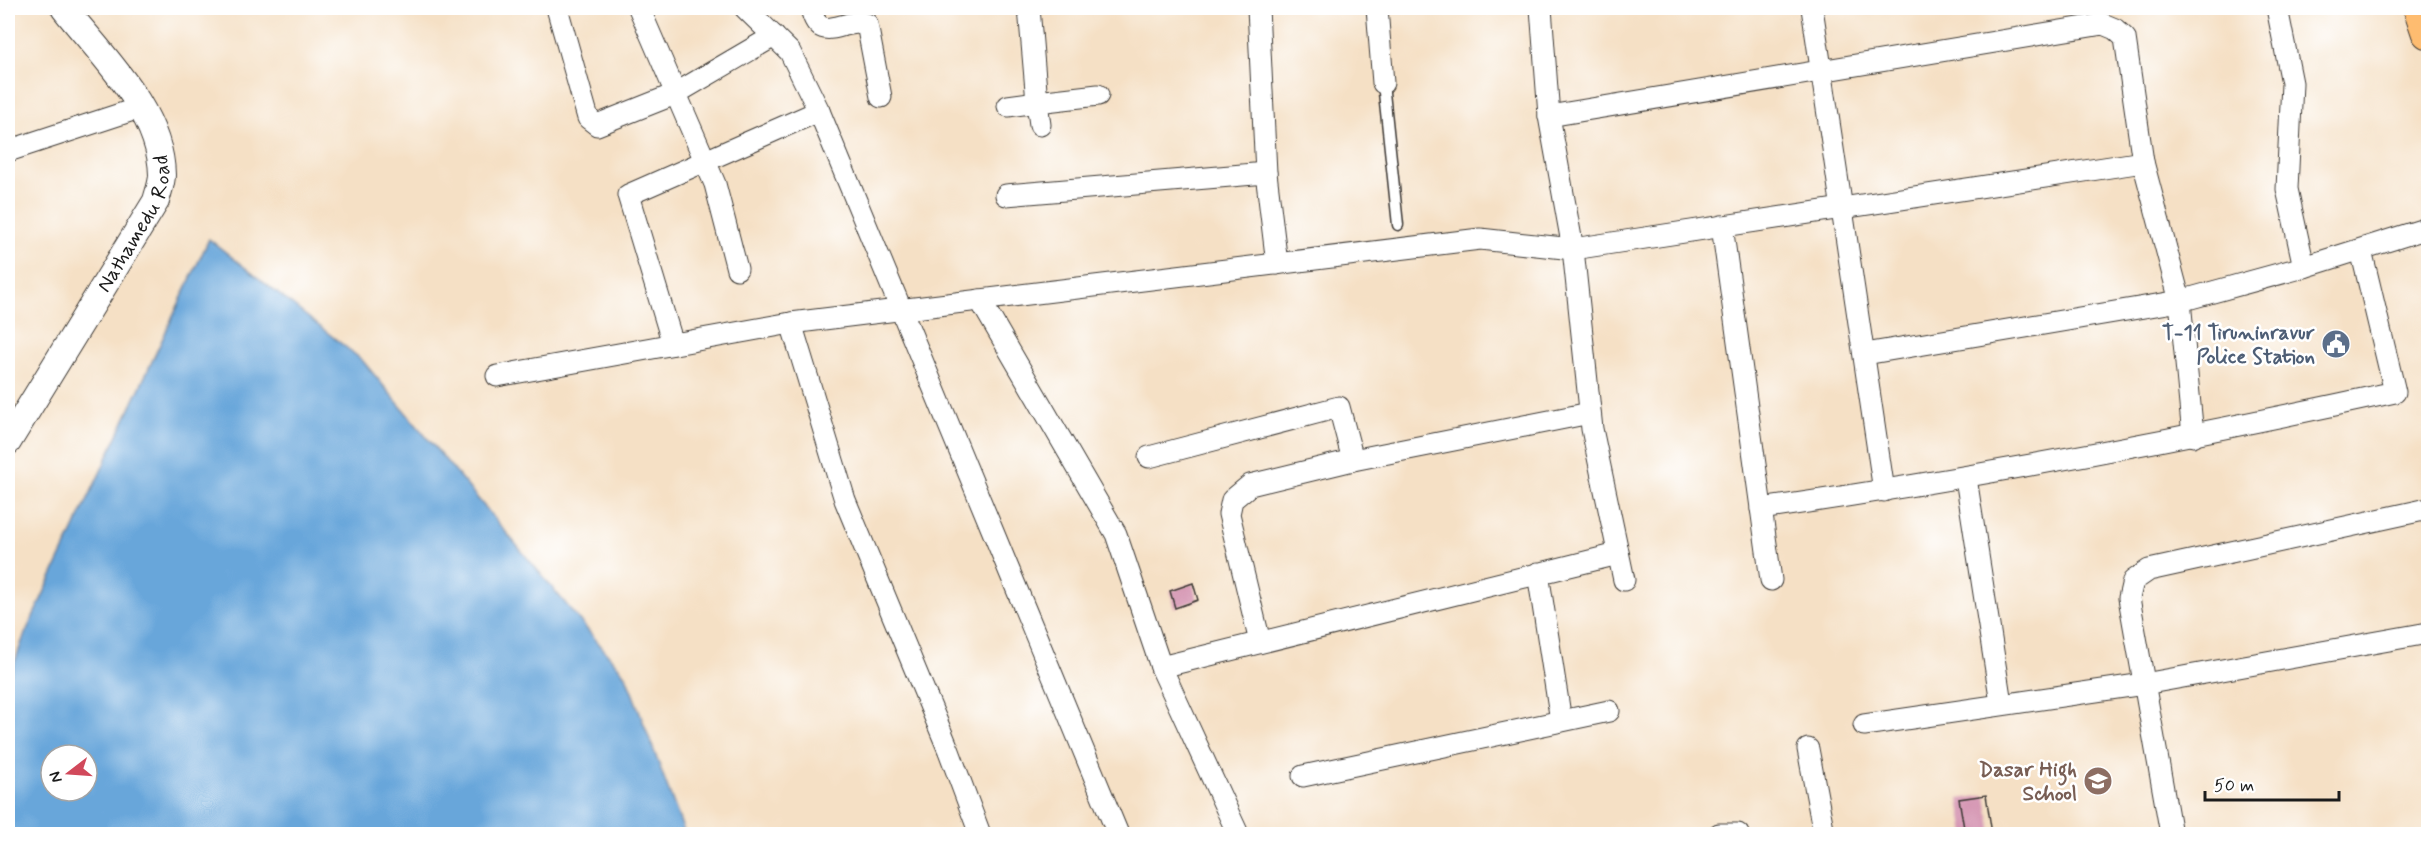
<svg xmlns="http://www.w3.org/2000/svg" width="2436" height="842" viewBox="0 0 2436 842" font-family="Mynerve,sans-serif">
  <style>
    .water { fill: #68a6da; stroke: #42617b; stroke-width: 1.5; fill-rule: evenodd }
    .building { fill: #d596b3 }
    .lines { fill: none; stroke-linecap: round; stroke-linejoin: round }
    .service-casing { stroke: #3d3935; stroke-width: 13 }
    .minor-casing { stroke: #3d3935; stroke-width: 23 }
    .tertiary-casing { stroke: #3d3935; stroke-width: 28 }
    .trunk-casing { stroke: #3d3935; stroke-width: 35 }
    .service { stroke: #fff; stroke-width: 10 }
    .minor { stroke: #fff; stroke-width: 21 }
    .tertiary { stroke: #fff; stroke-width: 26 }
    .trunk { stroke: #febc70; stroke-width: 33 }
    .labels { text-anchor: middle; stroke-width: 5; stroke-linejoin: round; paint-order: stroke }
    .street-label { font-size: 21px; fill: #1c1c1c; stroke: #fff }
    .service-label { font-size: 21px; font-weight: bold; fill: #4e5e75; stroke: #fff; text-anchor: end }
    .education-label { font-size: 21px; font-weight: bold; fill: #785e54; stroke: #fff; text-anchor: end }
  </style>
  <rect width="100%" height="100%" fill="#fff"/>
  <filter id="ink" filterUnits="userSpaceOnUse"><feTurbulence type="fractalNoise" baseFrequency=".0167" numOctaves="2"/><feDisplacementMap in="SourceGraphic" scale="12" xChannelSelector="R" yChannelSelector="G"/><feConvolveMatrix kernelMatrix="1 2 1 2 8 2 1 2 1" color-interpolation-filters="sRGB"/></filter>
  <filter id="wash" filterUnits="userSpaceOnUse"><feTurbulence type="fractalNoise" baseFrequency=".008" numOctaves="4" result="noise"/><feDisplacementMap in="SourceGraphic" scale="24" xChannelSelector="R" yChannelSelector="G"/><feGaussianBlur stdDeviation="1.35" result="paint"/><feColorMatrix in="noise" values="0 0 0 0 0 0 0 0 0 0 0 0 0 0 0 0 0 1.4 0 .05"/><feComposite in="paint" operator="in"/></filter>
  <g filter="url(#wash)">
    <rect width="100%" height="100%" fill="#f5e0c5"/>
    <!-- water -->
    <path class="water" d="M209,239l153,121 264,316 59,158h-677v-153l16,-45zM51,755h36v36h-36z"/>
    <g id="blocks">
      <!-- building -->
      <g class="building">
        <polygon points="1193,583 1198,600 1175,608 1170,591"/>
        <polygon points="1986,795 1992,834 1965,834 1959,799"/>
      </g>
    </g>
  </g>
  <g filter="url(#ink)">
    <use href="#blocks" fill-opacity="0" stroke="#3d3935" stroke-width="1.5"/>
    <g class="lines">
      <!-- service casing -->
      <g class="service-casing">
        <polyline id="service" points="1383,83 1398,225"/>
      </g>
      <!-- minor casing -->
      <g class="minor-casing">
        <g id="minor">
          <polyline points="557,8 588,118 597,125 675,94 774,36"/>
          <polyline points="639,8 715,184 737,269"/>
          <polyline points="745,8 790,52 819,111 1118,834"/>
          <path d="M811,8c8,39 32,9 56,16l14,73"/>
          <polyline points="1029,8 1037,102 1098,95"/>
          <polyline points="1258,8 1266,173 1277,264"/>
          <polyline points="1377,8 1383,83"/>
          <polyline points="1541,8 1549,116 1573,249 1592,429 1624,580"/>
          <polyline points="1812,8 1884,491"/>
          <polyline points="2277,8 2292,83 2287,189 2304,267"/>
          <polyline points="1008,106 1037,102 1040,125"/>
          <polyline points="1549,116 2103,24 2115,29 2125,38 2143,162"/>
          <polyline points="8,151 142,107"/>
          <polyline points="1006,195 1266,173"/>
          <polyline points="1722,226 1771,580"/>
          <polyline points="980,300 1116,534 1161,667 1238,834"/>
          <polyline points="791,323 845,500 949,751 980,834"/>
          <polyline points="673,344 628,195 819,111"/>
          <polyline points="1865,354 2180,301 2193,436"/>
          <polyline points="497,376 791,323 1480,239 1573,249 2143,162 2180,301 2304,267 2428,228"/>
          <polyline points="1149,457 1339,407 1353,460"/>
          <polyline points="1966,478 2001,703"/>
          <path d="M1761,509c213,-31 424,-71 634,-117l-34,-142"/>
          <polyline points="1538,573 1561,721"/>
          <polyline points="1260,642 1229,514 1232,500 1250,485 1353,460 1590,413"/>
          <polyline points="1161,667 1618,554"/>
          <polyline points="1864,725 2144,684 2428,633"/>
          <polyline points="1808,749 1824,834"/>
          <polyline points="1303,776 1609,711"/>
          <polyline points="1719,834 1738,834"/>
          <polyline points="2171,834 2129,598 2133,581 2149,570 2428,509"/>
        </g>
      </g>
      <!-- tertiary casing -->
      <g class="tertiary-casing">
        <g id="tertiary">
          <path id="s1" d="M8,442l148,-241c2,-8 6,-18 6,-26 -1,-64 -61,-120 -98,-167"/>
        </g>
      </g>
      <!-- trunk casing -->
      <g class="trunk-casing">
        <polyline id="trunk" points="2420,8 2428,32"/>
      </g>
      <!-- service -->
      <use href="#service" class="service"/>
      <!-- minor -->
      <use href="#minor" class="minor"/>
      <!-- tertiary -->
      <use href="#tertiary" class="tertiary"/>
      <!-- trunk -->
      <use href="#trunk" class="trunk"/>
    </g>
  </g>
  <!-- icons -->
  <defs>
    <g id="civic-disc" transform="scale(1.5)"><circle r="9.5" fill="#5c6f8a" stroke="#fff"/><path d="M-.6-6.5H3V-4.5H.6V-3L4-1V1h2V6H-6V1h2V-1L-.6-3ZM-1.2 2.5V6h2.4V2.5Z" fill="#fff"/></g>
    <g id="school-disc" transform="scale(1.5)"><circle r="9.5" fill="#8d6e63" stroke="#fff"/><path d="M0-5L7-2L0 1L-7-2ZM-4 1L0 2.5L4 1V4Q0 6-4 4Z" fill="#fff"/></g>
  </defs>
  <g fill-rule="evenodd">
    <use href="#civic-disc" x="2336" y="344"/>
    <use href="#school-disc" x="2098" y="781"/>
  </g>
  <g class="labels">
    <!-- street labels -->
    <g class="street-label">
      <text dy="7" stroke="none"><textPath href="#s1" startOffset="254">Nathamedu Road</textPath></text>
    </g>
    <!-- service labels -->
    <g class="service-label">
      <text x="2315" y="339">T-11 Tiruninravur<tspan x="2315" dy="24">Police Station</tspan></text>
    </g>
    <!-- education labels -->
    <g class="education-label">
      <text x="2077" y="776">Dasar High<tspan x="2077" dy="24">School</tspan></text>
    </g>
  </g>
  <!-- margin -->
  <rect width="2436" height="842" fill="none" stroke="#fff" stroke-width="30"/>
  <!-- north arrow -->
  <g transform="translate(69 773) rotate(253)"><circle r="28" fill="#ffffff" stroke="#a4a4a4" stroke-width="1.5"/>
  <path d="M0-4.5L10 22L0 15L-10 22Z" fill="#d1495b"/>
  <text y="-9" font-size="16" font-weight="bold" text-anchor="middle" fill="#1c1c1c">N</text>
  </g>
  <!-- scale -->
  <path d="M2205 791v9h134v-9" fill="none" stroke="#1c1c1c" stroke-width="3"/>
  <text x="2214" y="791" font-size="18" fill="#1c1c1c" stroke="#ffffff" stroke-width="4.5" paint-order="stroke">50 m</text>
</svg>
